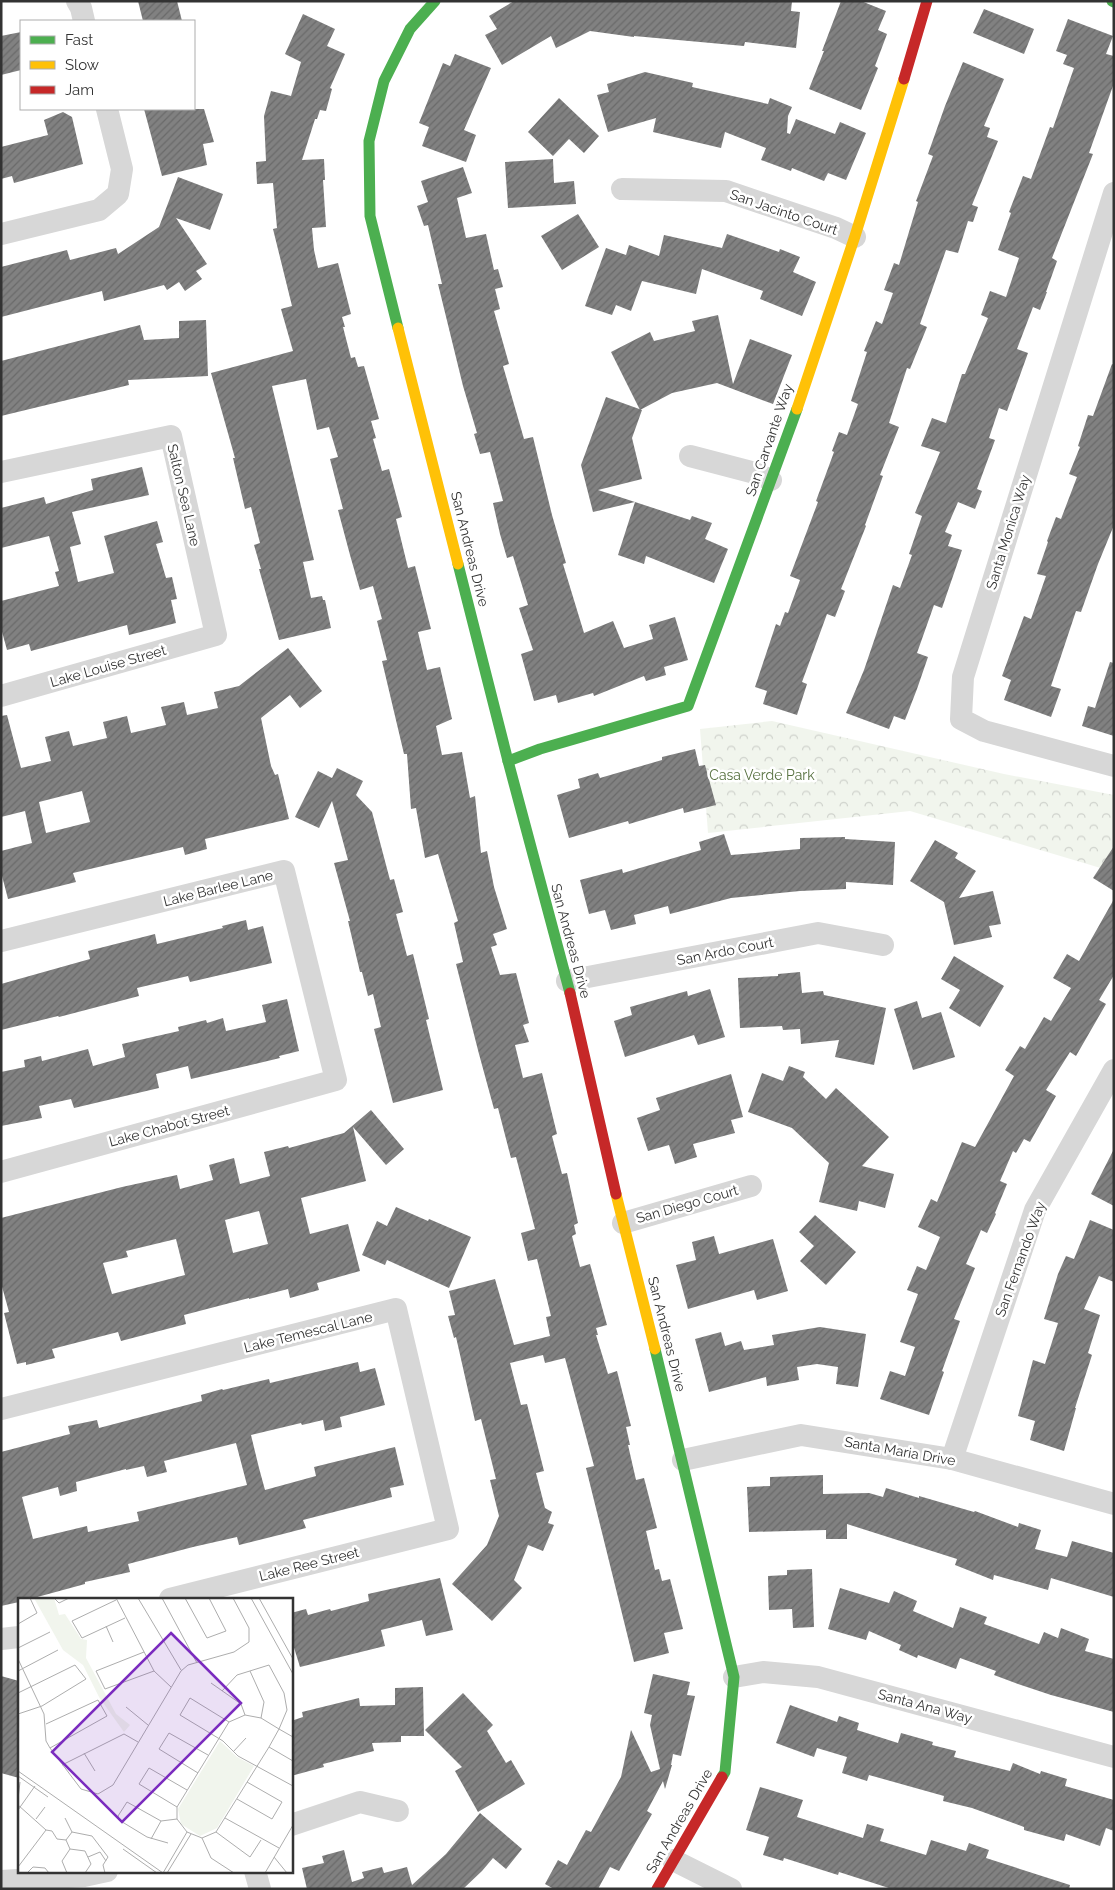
<svg xmlns="http://www.w3.org/2000/svg" width="1115" height="1890" viewBox="0 0 1115 1890" font-family="Raleway,sans-serif">
  <style>
    .park { fill: url(#park-crowns) }
    .building { fill: url(#building-hatch); fill-rule: evenodd }
    .lines { fill: none; stroke-linecap: round; stroke-linejoin: round }
    .street { stroke: #d7d7d7; stroke-width: 22 }
    .fast { stroke: #4caf50; stroke-width: 11 }
    .slow { stroke: #ffc107; stroke-width: 11 }
    .jam { stroke: #c62828; stroke-width: 11 }
    .labels { text-anchor: middle; stroke-width: 5; stroke-linejoin: round; paint-order: stroke }
    .street-label { font-size: 14px; fill: #333; stroke: #fff }
    .park-label { font-size: 14px; fill: #56703f; stroke: #fff }
    .inset-road { fill: none; stroke: #adadad; stroke-width: 1 }
    .view { fill: #7b2cbf; fill-opacity: 0.15; stroke: #7b2cbf; stroke-width: 2.5 }
    .inset-edge { fill: none; stroke: #333; stroke-width: 2.5 }
  </style>
  <defs>
    <pattern id="park-crowns" width="20" height="18" patternUnits="userSpaceOnUse" patternTransform="scale(1.25)"><rect width="20" height="18" fill="#f1f5ed"/><path d="M2 6a3 3 0 1 1 6 0M12 15a3 3 0 1 1 6 0" fill="none" stroke="#cfd2cc"/></pattern>
    <pattern id="building-hatch" width="6" height="6" patternUnits="userSpaceOnUse" patternTransform="scale(1.25)"><rect width="6" height="6" fill="#818181"/><path d="M-1 1l2-2M0 6l6-6M5 7l2-2" fill="none" stroke="#6a6a6a"/></pattern>
  </defs>
  <rect width="100%" height="100%" fill="#fff"/>
  <!-- park -->
  <polygon class="park" points="772,721 1004,774 1114,795 1114,872 910,811 708,833 700,729"/>
  <!-- building -->
  <g class="building">
    <polygon points="138,1 177,1 182,21 143,21"/>
    <polygon points="514,1 792,1 791,11 800,12 796,48 745,42 744,46 634,36 634,37 590,31 556,48 551,36 502,65 485,35 497,29 489,16"/>
    <polygon points="841,1 861,1 886,11 878,30 887,34 875,66 878,68 861,110 809,89 824,51 822,51"/>
    <polygon points="984,9 1034,29 1024,54 973,33"/>
    <polygon points="303,14 335,29 327,46 345,54 330,88 332,89 326,111 320,110 317,119 315,119 302,160 324,159 325,180 323,180 326,227 312,228 314,250 318,268 338,263 351,314 342,317 345,327 343,327 351,358 355,357 358,367 364,366 379,419 371,421 376,438 373,439 382,471 389,469 402,517 396,519 408,568 415,566 431,629 418,632 427,670 440,667 452,719 436,726 442,755 462,752 470,798 475,796 481,853 487,851 494,887 507,929 493,934 497,945 491,947 500,975 516,973 529,1023 523,1025 529,1042 515,1045 523,1078 542,1073 557,1134 552,1136 562,1174 567,1173 578,1223 574,1225 576,1234 572,1236 580,1267 590,1264 607,1325 596,1328 598,1335 596,1335 608,1374 617,1371 631,1426 626,1427 630,1445 628,1445 636,1480 644,1478 657,1528 646,1531 655,1570 659,1569 662,1581 670,1579 683,1629 664,1633 669,1653 634,1662 586,1468 594,1466 565,1358 545,1363 543,1355 510,1363 521,1405 527,1404 544,1471 536,1473 545,1508 552,1512 548,1523 554,1525 543,1551 528,1545 514,1580 522,1588 492,1621 452,1584 487,1545 499,1516 490,1480 496,1479 481,1419 475,1421 456,1337 454,1338 448,1316 455,1315 449,1291 495,1279 514,1345 550,1336 546,1317 551,1316 537,1259 528,1261 521,1233 535,1229 516,1157 511,1158 498,1108 494,1109 479,1054 456,964 463,962 454,923 458,921 438,854 425,858 416,808 411,809 407,754 404,754 382,661 387,660 377,621 382,619 373,586 360,590 350,555 338,510 343,509 330,459 338,457 329,427 317,430 306,379 272,386 314,560 303,562 311,598 322,596 323,600 325,600 331,628 279,640 259,569 261,569 254,545 260,543 251,507 245,509 233,458 235,458 211,373 293,351 281,309 292,306 273,229 277,228 273,183 257,184 256,162 266,161 264,116 271,91 291,96 301,62 285,54"/>
    <polygon points="1068,19 1113,36 1106,54 1114,56 1114,83 1089,153 1093,154 1052,258 1057,261 1046,292 1047,292 1040,310 1033,307 1017,349 1028,353 1007,411 999,408 989,438 995,440 977,489 982,491 975,509 958,502 945,532 952,535 948,546 962,550 942,608 934,605 917,653 928,657 917,689 905,720 894,716 889,729 846,713 864,670 893,585 900,588 912,555 909,554 922,516 915,513 940,452 921,446 932,418 946,423 962,374 965,374 988,318 981,315 990,291 1006,297 1019,258 998,250 1011,213 1009,212 1023,176 1031,179 1050,127 1053,128 1074,68 1063,64 1067,55 1056,51"/>
    <polygon points="21,32 21,70 1,75 1,36"/>
    <polygon points="455,54 491,68 464,130 476,135 466,162 422,146 429,127 419,123 443,63 450,66"/>
    <polygon points="963,62 1004,79 984,126 990,128 987,137 998,141 972,205 978,207 973,222 968,221 958,253 946,250 920,324 927,327 910,369 907,368 889,423 899,427 880,475 883,476 865,525 866,526 841,589 845,591 835,617 827,614 802,682 807,684 797,715 763,704 767,691 755,687 776,624 780,626 785,612 788,613 800,580 790,576 818,502 816,501 834,452 832,451 839,432 847,435 858,404 851,401 867,352 864,351 876,321 882,324 893,293 884,290 894,263 899,265 918,202 916,201 933,156 928,154 945,106"/>
    <polygon points="645,72 693,83 692,87 768,104 770,98 792,107 788,116 787,133 790,134 796,119 835,134 840,122 866,133 846,180 828,173 824,181 792,168 791,171 761,160 766,148 725,132 721,148 653,132 656,118 608,132 597,95 609,92 607,84"/>
    <polygon points="559,98 599,136 584,153 569,139 553,156 528,132"/>
    <polygon points="144,109 204,109 214,142 203,144 207,165 162,176"/>
    <polygon points="63,112 72,117 83,164 14,183 12,176 1,179 1,147 48,135 44,120"/>
    <polygon points="553,159 554,183 574,181 576,204 508,208 505,162"/>
    <polygon points="463,167 472,193 457,198 466,238 486,234 494,270 498,269 503,287 495,289 500,309 494,311 509,364 503,366 524,439 533,437 552,515 566,563 563,564 584,633 613,621 624,648 653,639 649,625 675,617 688,660 664,667 666,675 646,681 644,676 594,696 593,693 558,703 556,695 534,701 521,654 533,650 519,608 528,605 513,556 507,558 500,534 493,503 503,501 490,452 480,454 474,434 477,433 463,386 438,284 442,284 428,225 424,226 417,206 428,202 421,181"/>
    <polygon points="178,177 223,194 210,230 176,218 207,264 196,271 202,279 185,291 179,282 167,290 164,285 104,301 102,291 1,317 1,267 67,250 70,260 116,248 118,254 159,227"/>
    <polygon points="578,214 599,247 562,270 541,236"/>
    <polygon points="727,234 779,252 780,249 800,257 793,272 816,282 802,316 760,299 763,291 702,269 696,294 642,281 631,311 616,305 612,315 585,306 606,248 626,255 629,245 659,256 664,235 722,248"/>
    <polygon points="718,315 733,384 750,339 792,355 773,404 717,383 672,393 640,410 611,352 650,332 654,341 695,331 692,321"/>
    <polygon points="206,320 208,376 128,380 129,385 1,416 1,361 140,325 144,340 179,338 179,321"/>
    <polygon points="1112,364 1114,365 1114,525 1098,564 1081,612 1076,611 1051,686 1061,689 1051,717 1004,700 1011,680 1002,676 1024,616 1031,619 1046,576 1037,574 1048,542 1047,541 1056,517 1061,519 1077,477 1069,474 1080,447 1078,446 1088,415 1093,416"/>
    <polygon points="606,397 642,410 632,438 642,479 598,490 635,502 593,512 581,465"/>
    <polygon points="142,467 149,495 72,512 81,544 70,547 78,582 114,573 104,536 157,521 163,542 156,544 166,578 172,577 177,599 171,600 176,623 129,635 127,625 31,651 29,644 7,650 1,628 1,601 59,586 55,572 59,571 49,536 1,548 1,508 44,497 46,504 93,490 91,479"/>
    <polygon points="635,502 690,520 692,516 712,523 705,539 728,549 714,583 646,556 644,564 618,555"/>
    <path d="M288,648l34,43 -22,17 -10,-13 -29,23 10,48 4,9 3,-1 11,45 -84,20 2,10 -22,6 -2,-8 -110,26 3,9 -68,17 -7,-27v-21l31,-8 -7,-32 -24,6v-101l6,-1 14,53 30,-7 -6,-24 24,-6 4,15 34,-8 -4,-16 24,-6 4,17 35,-8 -5,-18 23,-5 3,13 31,-7 -4,-16 25,-6zM82,791l8,31 -44,11 -7,-31z"/>
    <polygon points="1110,662 1114,663 1114,736 1082,726 1088,706 1095,708"/>
    <polygon points="695,749 699,766 705,765 716,805 684,813 683,808 629,824 628,821 569,838 557,795 580,788 578,779 598,773 600,778 662,760 662,757"/>
    <polygon points="337,768 363,781 356,795 372,812 390,880 394,879 403,912 396,914 407,956 413,954 429,1019 426,1020 443,1090 393,1103 374,1029 381,1027 373,994 368,996 362,972 360,972 348,921 350,921 334,863 348,860 332,801 319,828 295,817 318,771 332,778"/>
    <polygon points="724,834 731,855 800,849 800,838 845,837 845,839 895,842 893,885 846,882 846,889 800,891 731,898 670,914 668,906 634,915 636,924 611,930 605,910 589,914 580,880 622,869 623,873 701,850 699,842"/>
    <polygon points="935,840 958,853 955,858 976,871 959,898 993,891 1001,924 989,926 992,937 954,945 944,902 910,881"/>
    <polygon points="1114,846 1114,891 1093,878"/>
    <polygon points="1114,899 1114,975 1099,1000 1106,1004 1076,1056 1070,1052 1046,1090 1056,1096 1030,1142 1024,1139 1016,1153 1013,1151 1000,1181 1007,1184 995,1213 996,1214 987,1233 981,1230 966,1264 975,1268 954,1319 960,1321 942,1371 944,1372 929,1415 880,1399 890,1371 905,1376 915,1347 900,1342 918,1294 907,1290 917,1266 926,1270 940,1237 918,1227 931,1199 937,1202 962,1142 975,1147 1014,1076 1005,1070 1020,1046 1025,1049 1044,1017 1051,1021 1071,988 1053,978 1067,954 1079,961"/>
    <polygon points="246,920 248,930 263,926 272,963 190,982 188,976 137,988 139,996 59,1017 58,1016 1,1030 1,984 90,959 88,951 155,934 157,944 223,928 222,926"/>
    <polygon points="954,956 1004,986 980,1027 949,1008 960,990 941,979"/>
    <polygon points="800,972 802,993 823,991 824,995 886,1008 874,1065 835,1057 839,1040 801,1044 800,1029 783,1030 782,1026 740,1028 738,978 778,976 778,974"/>
    <polygon points="710,989 725,1037 698,1045 694,1035 625,1057 614,1021 632,1015 630,1007 687,991 688,996"/>
    <polygon points="287,999 299,1051 279,1056 280,1058 191,1079 188,1066 156,1074 159,1088 74,1108 71,1099 39,1106 42,1118 1,1126 1,1072 25,1067 24,1060 41,1056 42,1061 88,1049 93,1066 125,1057 122,1044 179,1031 178,1027 206,1020 207,1023 223,1018 226,1031 266,1022 262,1005"/>
    <polygon points="917,1001 922,1018 941,1012 955,1057 913,1070 894,1009"/>
    <polygon points="789,1066 805,1072 803,1077 826,1099 836,1088 889,1137 862,1166 894,1174 885,1208 859,1201 857,1211 819,1202 829,1163 792,1128 748,1112 762,1073 783,1081"/>
    <polygon points="731,1074 743,1117 731,1120 735,1133 693,1144 697,1157 675,1164 669,1145 648,1151 637,1118 660,1110 656,1098"/>
    <path d="M371,1110l33,39 -18,16 -33,-38 13,54 -65,17 9,36 38,-10 12,47 -43,12 2,7 -29,8 -2,-9 -39,10v-1l-65,17 2,9 -65,17 -3,-9 -66,17 3,9 -29,7v-3l-9,2 -13,-51 5,-1 -8,-29v-65l121,-31 55,-12 3,14 33,-9 -4,-15 25,-7 6,26 30,-8 -6,-24 24,-6 1,2 55,-15zM259,1211l9,33 -35,9 -8,-33zM176,1239l9,36 -73,19 -9,-31 25,-6 -2,-6z"/>
    <polygon points="1114,1149 1114,1206 1091,1194"/>
    <polygon points="396,1207 428,1221 429,1219 471,1237 449,1288 387,1260 385,1265 362,1255 377,1221 387,1226"/>
    <polygon points="815,1215 856,1252 826,1285 800,1261 814,1246 799,1232"/>
    <polygon points="1090,1220 1114,1230 1114,1282 1099,1276 1084,1309 1100,1315 1088,1353 1092,1355 1075,1408 1076,1408 1064,1451 1030,1440 1035,1421 1018,1416 1033,1360 1045,1364 1058,1323 1044,1319 1058,1274 1066,1256 1074,1259"/>
    <polygon points="714,1236 719,1254 773,1239 788,1291 757,1300 754,1290 688,1309 676,1265 696,1260 692,1242"/>
    <polygon points="820,1327 866,1334 858,1387 836,1384 838,1367 817,1364 797,1367 799,1380 767,1386 766,1377 709,1392 695,1339 721,1332 725,1346 741,1341 744,1350 774,1345 772,1335"/>
    <path d="M358,1362l2,10 15,-4 10,37 -45,12 2,10 -17,4 -2,-11 -21,5 -1,-2 -50,12 8,33 6,22 51,-14 -2,-9 81,-20 9,38 -14,3 2,9 -89,23 3,8 -23,6 -44,11 -2,-8 -44,10 -65,17 2,8 -45,10v2l-55,15h-11v3l-18,4v-154l69,-18 -2,-8 29,-6 2,8 103,-27 -1,-6 21,-6 1,1 46,-11 1,4zM236,1443l11,42 -110,27 2,9 -51,11 -1,-6 -54,13 -11,-42 36,-10 2,9 17,-5 -1,-9 50,-13v1l18,-4 3,11 20,-5 -3,-11z"/>
    <polygon points="823,1475 823,1494 869,1493 883,1497 886,1488 919,1498 919,1496 974,1512 975,1511 1018,1527 1019,1523 1041,1530 1035,1549 1067,1557 1072,1541 1114,1553 1114,1597 1051,1578 1048,1590 994,1575 993,1580 955,1565 957,1559 847,1524 847,1539 826,1539 826,1530 749,1532 747,1487 770,1486 770,1477"/>
    <polygon points="812,1569 814,1627 793,1628 792,1609 769,1610 768,1576 787,1575 787,1570"/>
    <polygon points="440,1578 453,1630 426,1636 422,1620 381,1630 385,1646 300,1667 291,1638 291,1613 306,1609 308,1615 330,1609 331,1611 369,1601 368,1594"/>
    <polygon points="840,1588 889,1603 894,1591 917,1601 913,1611 953,1628 960,1607 987,1617 984,1624 1039,1644 1044,1632 1058,1638 1061,1628 1089,1639 1085,1651 1114,1659 1114,1712 1051,1695 1018,1684 994,1675 996,1671 960,1658 956,1669 918,1655 917,1658 899,1650 901,1645 869,1631 866,1640 828,1629"/>
    <polygon points="653,1674 690,1682 687,1695 695,1696 681,1756 673,1754 671,1765 672,1765 665,1789 663,1781 647,1811 652,1814 619,1871 610,1867 598,1889 554,1889 545,1884 558,1860 567,1865 586,1830 591,1832 621,1777 631,1730 651,1772 660,1769 650,1725 652,1715 644,1713"/>
    <polygon points="1,1676 19,1681 19,1778 1,1773"/>
    <polygon points="423,1687 424,1736 401,1736 401,1742 372,1743 374,1751 323,1764 324,1767 291,1776 291,1721 303,1717 302,1712 359,1698 360,1706 395,1705 395,1688"/>
    <polygon points="463,1693 493,1725 487,1731 506,1763 511,1760 525,1784 478,1812 455,1771 462,1767 425,1730"/>
    <polygon points="790,1705 837,1722 839,1716 859,1723 857,1730 898,1743 901,1733 933,1742 932,1745 956,1751 954,1757 1010,1771 1013,1763 1040,1774 1041,1771 1067,1779 1065,1786 1114,1800 1114,1831 1106,1828 1100,1846 1066,1834 1064,1841 1024,1830 1024,1827 972,1808 943,1801 944,1796 869,1775 867,1781 842,1773 847,1757 817,1748 814,1757 776,1743"/>
    <polygon points="760,1787 803,1800 797,1817 863,1838 867,1824 884,1829 880,1841 926,1855 931,1840 966,1851 969,1843 989,1850 986,1858 1070,1885 1069,1889 892,1889 839,1872 838,1875 784,1858 783,1861 763,1855 769,1837 746,1830"/>
    <polygon points="480,1813 522,1849 506,1869 493,1858 482,1871 463,1889 307,1889 302,1868 324,1863 322,1856 344,1850 352,1882 364,1878 362,1872 382,1867 384,1873 407,1867 412,1885 446,1854"/>
  </g>
  <g class="lines">
    <!-- street -->
    <g class="street">
      <polyline points="77,1 81,8 84,21"/>
      <polyline points="622,189 726,191 836,228 855,237"/>
      <polyline points="1114,193 963,677 961,719 984,731 1114,766"/>
      <polyline points="1,234 99,210 118,194 122,169 107,109"/>
      <polyline points="690,456 755,473 771,480"/>
      <polyline points="1,472 171,436 216,635 1,696"/>
      <polyline points="1,941 284,871 336,1080 1,1172"/>
      <polyline points="567,981 818,933 883,945"/>
      <polyline points="623,1223 751,1186"/>
      <polyline points="1,1409 396,1309 448,1529 170,1599"/>
      <polyline points="952,1459 1035,1210 1114,1070"/>
      <polyline points="683,1460 801,1435 952,1459 1114,1504"/>
      <polyline points="1,1639 19,1637"/>
      <polyline points="734,1677 763,1672 818,1677 1114,1757"/>
      <polyline points="291,1825 360,1802 398,1811"/>
      <polyline points="673,1860 731,1889"/>
      <polyline points="255,1871 260,1889"/>
      <polyline points="1,1881 84,1876 107,1871"/>
    </g>
    <!-- fast -->
    <g class="fast">
      <polyline points="1112,1 1114,2"/>
      <polyline points="398,328 370,216 369,141 384,81 410,29 435,1"/>
      <polyline points="458,564 508,761 570,993"/>
      <polyline points="508,761 540,749 688,706 797,409"/>
      <polyline points="655,1349 734,1677 725,1772 722,1777"/>
    </g>
    <!-- slow -->
    <g class="slow">
      <polyline points="398,328 458,564"/>
      <polyline points="797,409 855,236 904,79"/>
      <polyline points="616,1194 655,1349"/>
    </g>
    <!-- jam -->
    <g class="jam">
      <polyline points="904,79 927,1"/>
      <polyline points="570,993 616,1194"/>
      <polyline points="657,1889 722,1777"/>
    </g>
  </g>
  <g class="labels">
    <!-- street labels -->
    <g class="street-label">
      <text transform="translate(784 212) rotate(19)" y="5">San Jacinto Court</text>
      <text transform="translate(769 440) rotate(-71)" y="5">San Carvante Way</text>
      <text transform="translate(184 495) rotate(77)" y="5">Salton Sea Lane</text>
      <text transform="translate(1008 532) rotate(-73)" y="5">Santa Monica Way</text>
      <text transform="translate(470 549) rotate(76)" y="5">San Andreas Drive</text>
      <text transform="translate(108 666) rotate(-16)" y="5">Lake Louise Street</text>
      <text transform="translate(218 888) rotate(-14)" y="5">Lake Barlee Lane</text>
      <text transform="translate(571 941) rotate(75)" y="5">San Andreas Drive</text>
      <text transform="translate(725 951) rotate(-11)" y="5">San Ardo Court</text>
      <text transform="translate(169 1126) rotate(-15)" y="5">Lake Chabot Street</text>
      <text transform="translate(687 1204) rotate(-16)" y="5">San Diego Court</text>
      <text transform="translate(1020 1259) rotate(-70)" y="5">San Fernando Way</text>
      <text transform="translate(308 1332) rotate(-14)" y="5">Lake Temescal Lane</text>
      <text transform="translate(667 1334) rotate(76)" y="5">San Andreas Drive</text>
      <text transform="translate(900 1451) rotate(10)" y="5">Santa Maria Drive</text>
      <text transform="translate(309 1564) rotate(-14)" y="5">Lake Ree Street</text>
      <text transform="translate(925 1706) rotate(15)" y="5">Santa Ana Way</text>
      <text transform="translate(679 1821) rotate(-60)" y="5">San Andreas Drive</text>
    </g>
    <!-- park labels -->
    <g class="park-label">
      <text x="762" y="780">Casa Verde Park</text>
    </g>
  </g>
  <!-- overview -->
  <g transform="translate(18 1598)">
    <rect width="275" height="275" fill="#fff"/>
    <path d="M16,0h20l5,17 6,-1 16,25 6,1 -1,18 30,56 14,11 -6,7 -25,-35 -16,-32 -20,-15zM202,143l17,16 17,9 -37,62 -17,8 -19,-12 -3,-15z" fill="#f1f5ed"/>
    <path d="M215,172l13,8 -12,19 -13,-8z" fill="#f1f5ed"/>
    <path class="inset-road" d="M36,0l5,5 10,-5M98,0l38,73 17,16M120,0l43,72M144,0l35,65M167,0l22,40 19,-7 -17,-33M233,0l42,76M241,0l34,61M98,2l-44,21 10,17 43,-20M0,26l19,-11 -7,-15M88,28l7,16M0,50l32,-16M126,54l-48,19 9,18 49,-18M0,61l26,55 2,27 4,7 31,41 17,5 15,-9 68,-114 7,-6 46,-13 15,-10v-14l-16,-30M0,73l40,-21M232,73l14,31 -3,16M193,85l30,21 4,11M204,93l15,-16 32,-10 15,28 3,17 -8,19 -10,18 -53,85 -14,6 -15,-6 -10,-13v-12l52,-85 16,-7 16,3 18,11 14,8M0,95l57,-28 11,14 -44,27 -24,8M108,109l22,18M211,124l-39,-24 -10,17 43,26 15,15 55,30M28,126l52,-24 9,16 -57,32M251,149l24,14M215,154l13,-14M66,155l11,18M44,167l62,-31 14,8M0,173l145,102M180,175l-39,-24 10,-16 39,22M0,178l30,21M0,201l2,-17M219,201l35,20 10,-17 -35,-20M0,207l28,25M159,209l-38,-23 10,-16 38,22M0,212l17,-24M47,220l7,14 -6,8M207,220l54,30M18,221l9,-12M28,232l6,1 5,8 9,1 4,9M54,234l20,4 16,21 -5,8 2,8M198,234l34,25 11,-17M184,240l9,20 23,15M133,241l10,-18M150,245l-21,-6 -28,-17 -1,-4 9,-14 34,19 16,-2M52,251l15,2 6,13 -6,9M105,251l34,24M70,259l12,-5 6,9M256,259l13,16M0,269l28,-37M9,275l6,-6 12,1 4,5M49,275l-5,-12 8,-12M145,275l24,-41M149,275l24,-39M247,275l28,-48"/>
    <path class="view" d="M153,35l70,70 -119,119 -70,-70z"/>
    <rect width="275" height="275" class="inset-edge"/>
  </g>
  <!-- border -->
  <rect width="1115" height="1890" fill="none" stroke="#333333" stroke-width="5"/>
  <!-- legend -->
  <rect x="20" y="20" width="175" height="90" fill="#ffffff" stroke="#adadad"/>
  <rect x="30" y="36" width="25" height="8" fill="#4caf50" stroke="#adadad"/>
  <text x="65" y="45" font-size="15" fill="#333333">Fast</text>
  <rect x="30" y="61" width="25" height="8" fill="#ffc107" stroke="#adadad"/>
  <text x="65" y="70" font-size="15" fill="#333333">Slow</text>
  <rect x="30" y="86" width="25" height="8" fill="#c62828" stroke="#adadad"/>
  <text x="65" y="95" font-size="15" fill="#333333">Jam</text>
</svg>
